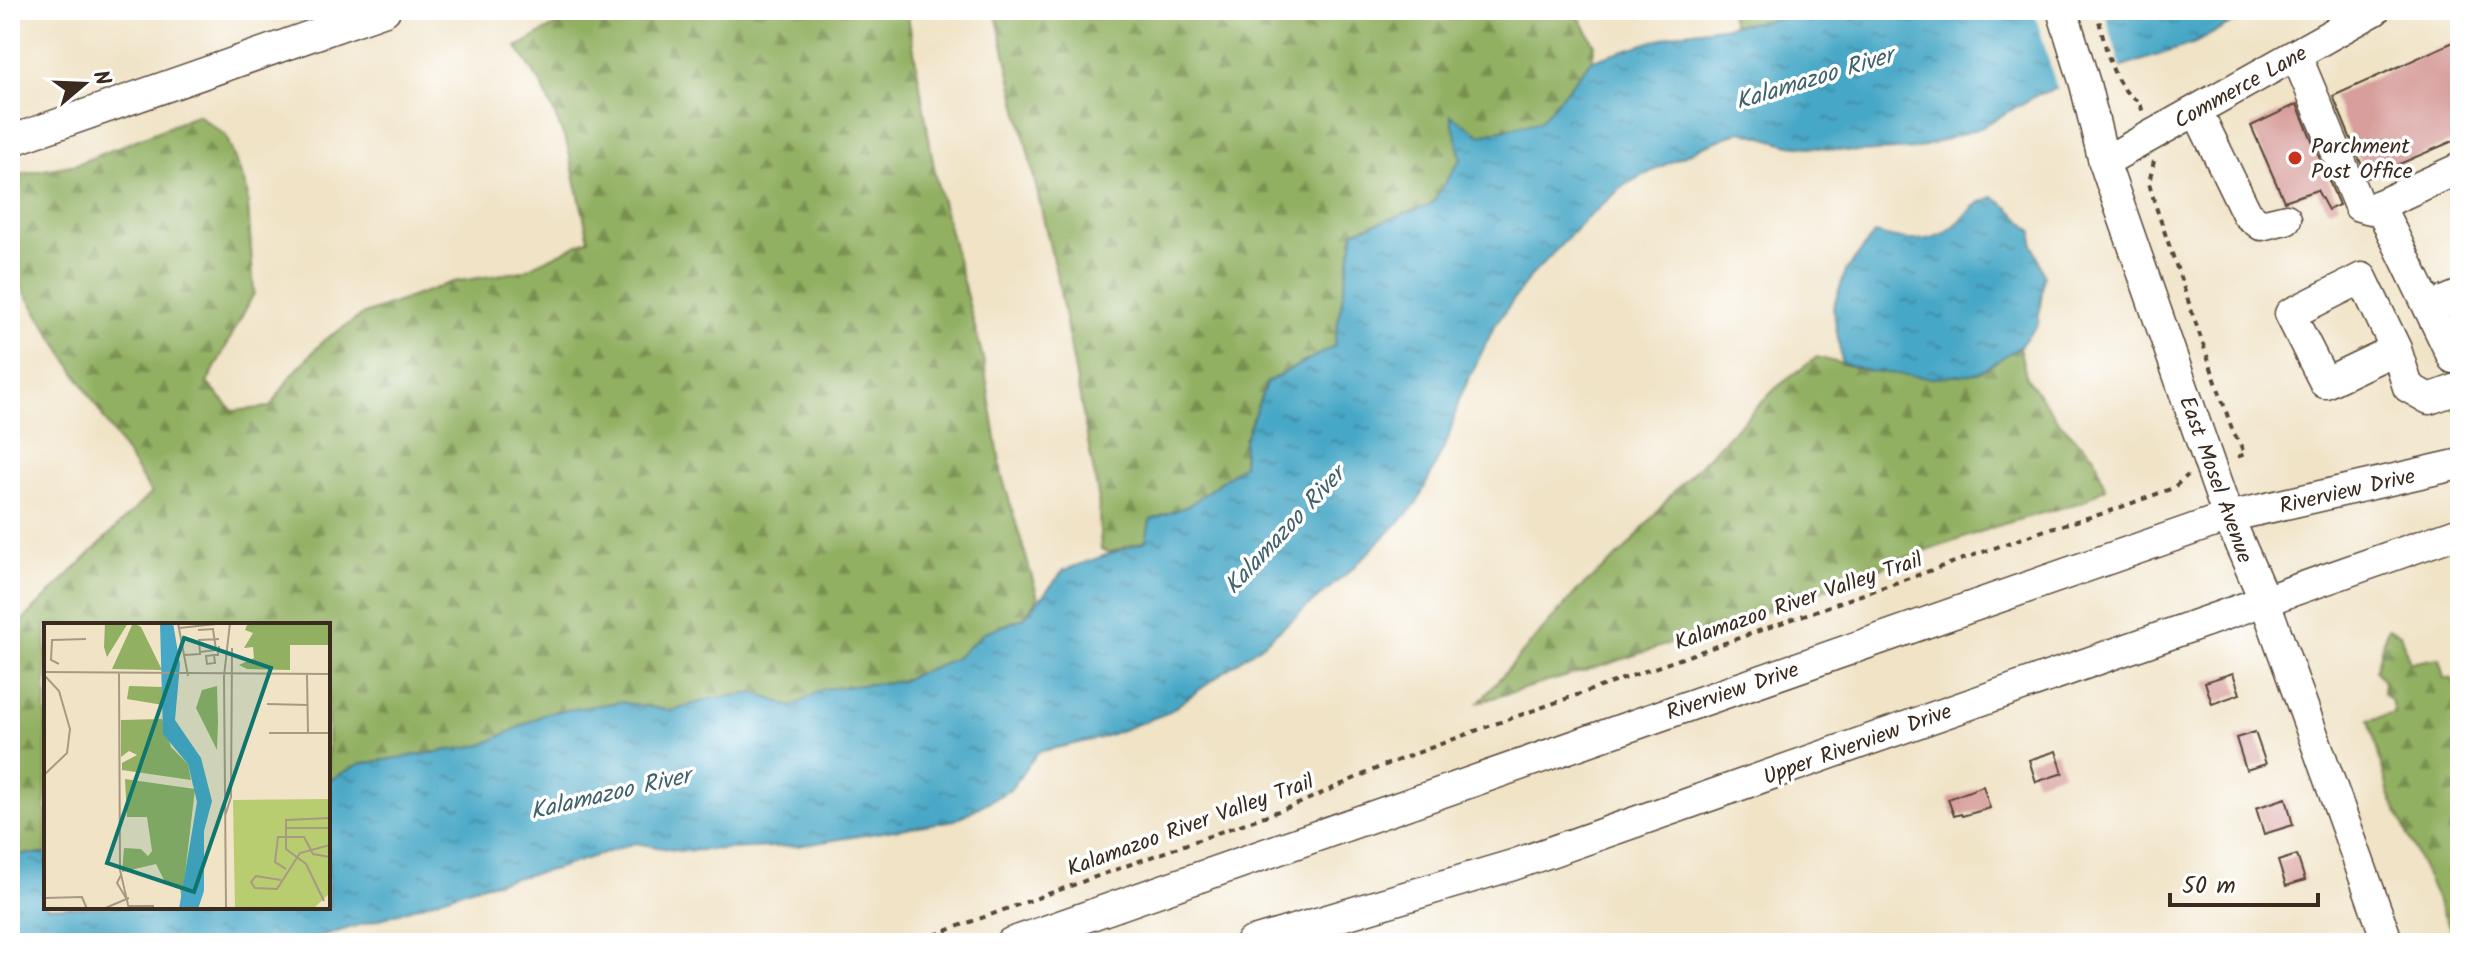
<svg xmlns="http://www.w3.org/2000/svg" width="2470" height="953" viewBox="0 0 2470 953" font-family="Kalam,sans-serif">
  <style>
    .forest { fill: url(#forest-firs); stroke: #666d40; stroke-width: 2 }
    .water { fill: url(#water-ripples); stroke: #416872; stroke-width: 2 }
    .pier { fill: #f0e3c6 }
    .building { fill: #d79e9b }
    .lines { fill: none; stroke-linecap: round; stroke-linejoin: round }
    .minor-casing { stroke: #564637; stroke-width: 33 }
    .path { stroke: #564637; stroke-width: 4; stroke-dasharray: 6 6; stroke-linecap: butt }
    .minor { stroke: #fff; stroke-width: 30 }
    .poi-dot { fill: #c8321e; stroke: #fff; stroke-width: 3 }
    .labels { text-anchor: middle; stroke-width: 7; stroke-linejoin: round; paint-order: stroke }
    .street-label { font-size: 22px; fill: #3b2a1e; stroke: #fff }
    .poi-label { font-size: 22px; fill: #3b2a1e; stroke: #fff; text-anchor: start }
    .water-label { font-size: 24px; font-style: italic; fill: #40626a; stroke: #fff }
    .inset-road { fill: none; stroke: #a89983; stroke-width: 2 }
    .view { fill: #0f766e; fill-opacity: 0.15; stroke: #0f766e; stroke-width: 4 }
    .inset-edge { fill: none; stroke: #3b2a1e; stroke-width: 4 }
  </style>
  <defs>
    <pattern id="forest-firs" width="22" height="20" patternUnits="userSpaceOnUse" patternTransform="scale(2)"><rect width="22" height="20" fill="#92b062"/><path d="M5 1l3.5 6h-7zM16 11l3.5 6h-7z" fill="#788f50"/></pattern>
    <pattern id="water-ripples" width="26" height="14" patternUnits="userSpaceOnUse" patternTransform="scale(2)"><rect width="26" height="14" fill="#47a7c6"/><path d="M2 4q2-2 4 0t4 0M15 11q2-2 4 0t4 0" fill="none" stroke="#3c88a0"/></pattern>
  </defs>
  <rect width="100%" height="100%" fill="#fff"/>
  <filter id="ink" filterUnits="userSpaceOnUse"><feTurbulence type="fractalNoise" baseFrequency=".0125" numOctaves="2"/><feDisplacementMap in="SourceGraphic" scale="16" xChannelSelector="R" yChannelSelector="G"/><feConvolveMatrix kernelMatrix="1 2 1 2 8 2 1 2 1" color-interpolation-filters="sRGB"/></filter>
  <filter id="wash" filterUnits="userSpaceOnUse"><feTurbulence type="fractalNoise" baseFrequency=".006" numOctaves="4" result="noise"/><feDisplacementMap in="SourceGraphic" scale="32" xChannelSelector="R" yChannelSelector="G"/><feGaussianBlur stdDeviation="1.8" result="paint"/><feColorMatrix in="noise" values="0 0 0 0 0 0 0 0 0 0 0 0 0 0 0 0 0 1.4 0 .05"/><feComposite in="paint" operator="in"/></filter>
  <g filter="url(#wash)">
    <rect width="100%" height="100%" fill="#f0e3c6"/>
    <!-- forest -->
    <g class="forest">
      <polygon points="582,10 907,10 936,179 983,358 1002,476 1038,597 1024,618 985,632 956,658 900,681 824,689 792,707 755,693 710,699 673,711 620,702 547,713 483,745 359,764 328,781 328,625 46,625 46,854 10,854 10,633 151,493 10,269 10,176 77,164 198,115 226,136 247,190 254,293 207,383 233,411 270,407 290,377 324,340 364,314 453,282 523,271 589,239 567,144 542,85 517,47"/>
      <polygon points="995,10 1575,10 1595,45 1592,60 1540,121 1481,135 1451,116 1461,158 1431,205 1354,231 1334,347 1267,382 1244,440 1243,465 1188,506 1151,520 1146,541 1110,552 1101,550 1098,495 1059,286"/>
      <polygon points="1729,10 1840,10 1733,25"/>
      <polygon points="2019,347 2027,379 2061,424 2095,457 2105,488 2082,502 2000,525 1895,562 1759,614 1608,664 1479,702 1577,591 1624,551 1677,488 1776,388 1817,357 1869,371 1978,373"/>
      <polygon points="2388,628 2400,634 2410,663 2439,658 2444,678 2452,679 2460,694 2460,943 2453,943 2450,928 2390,797 2369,720 2394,713 2391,699 2383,693 2384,681 2376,671 2383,640"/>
    </g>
    <!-- water -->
    <g class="water">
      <polygon points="1840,10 2256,10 2195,43 2037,95 1980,128 1916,149 1858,152 1790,145 1741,131 1697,149 1626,184 1585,220 1530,277 1495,325 1460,397 1448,439 1416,505 1350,571 1264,643 1167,713 1101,738 1038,752 1010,790 955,820 798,846 680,851 635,843 555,869 474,887 387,917 299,943 10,943 10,854 46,854 46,907 328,907 328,781 359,764 483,745 547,713 620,702 672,711 710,699 755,693 792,707 823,689 900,681 956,658 985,632 1024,618 1064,570 1146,541 1150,520 1188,506 1243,465 1244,440 1267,382 1334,346 1354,231 1431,205 1461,159 1451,115 1481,135 1540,121 1592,60 1679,33"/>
      <path d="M1993,197l16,11 24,24v12l11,31 -6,49 -19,23 -41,26 -45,5 -64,-7 -27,-8 -9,-56 13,-36 29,-38c27,8 54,13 78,-6 19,-15 14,-21 40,-30z"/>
    </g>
    <!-- pier -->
    <polygon class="pier" points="2034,10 2104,10 2122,71 2058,92"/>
    <g id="blocks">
      <!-- building -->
      <g class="building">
        <polygon points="2460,39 2460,138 2367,178 2333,96"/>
        <polygon points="2297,104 2339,205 2328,210 2317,190 2284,201 2251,126"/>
        <polygon points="2233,673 2240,694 2212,704 2205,682"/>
        <polygon points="2255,732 2266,764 2246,770 2236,738"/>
        <polygon points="2056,751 2063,773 2036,782 2029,760"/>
        <polygon points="1983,786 1990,808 1962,816 1961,814 1954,816 1948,799"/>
        <polygon points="2286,798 2293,825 2264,834 2256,808"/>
        <polygon points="2297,855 2305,880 2286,886 2278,861"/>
      </g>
    </g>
  </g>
  <g filter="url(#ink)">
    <use href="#blocks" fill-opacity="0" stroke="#564637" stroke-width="2"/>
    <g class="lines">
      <!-- minor casing -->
      <g class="minor-casing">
        <g id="minor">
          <polyline points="2062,10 2085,84 2104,162 2228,517 2264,599 2388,943"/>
          <polyline points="2296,55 2359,206 2371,209 2460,168"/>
          <polyline points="2197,111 2247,214 2261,225 2286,219"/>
          <polyline points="10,141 385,10"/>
          <polyline points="2104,162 2375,10"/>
          <polyline points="2379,205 2453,358 2460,355"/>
          <polyline points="2429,308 2460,295"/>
          <polyline points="2396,349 2325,383 2290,314 2362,278 2396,349 2408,387 2429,399 2460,388"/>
          <polyline points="1011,943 2228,517 2460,464"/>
          <polyline points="1250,943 1513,865 2460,532"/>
        </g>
      </g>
      <!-- path -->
      <g class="path">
        <path d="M2096,10c9,29 14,79 44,92l3,12"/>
        <polyline points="2154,161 2149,183 2155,204 2232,429 2245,454 2234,458"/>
        <polyline points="912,943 1298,804 1380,767 1475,731 2051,528 2105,513 2173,488 2188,475"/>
      </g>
      <!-- minor -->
      <use href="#minor" class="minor"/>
    </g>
  </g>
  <!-- markers -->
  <circle class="poi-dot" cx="2295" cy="158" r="8"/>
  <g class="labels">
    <!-- street labels -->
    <g class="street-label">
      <text transform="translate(2240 86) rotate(-29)" y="8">Commerce Lane</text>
      <text transform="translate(2217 479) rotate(70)" y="8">East Mosel Avenue</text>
      <text transform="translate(2347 490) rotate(-13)" y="8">Riverview Drive</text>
      <text transform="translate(1798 600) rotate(-19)" y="8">Kalamazoo River Valley Trail</text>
      <text transform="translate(1732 690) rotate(-19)" y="8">Riverview Drive</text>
      <text transform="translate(1857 743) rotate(-20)" y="8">Upper Riverview Drive</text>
      <text transform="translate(1190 824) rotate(-20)" y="8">Kalamazoo River Valley Trail</text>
    </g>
    <!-- poi labels -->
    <g class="poi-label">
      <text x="2311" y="153">Parchment<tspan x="2311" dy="25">Post Office</tspan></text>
    </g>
    <!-- water labels -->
    <g class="water-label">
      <text transform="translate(1814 78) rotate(-17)" y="8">Kalamazoo River</text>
      <text transform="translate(1284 530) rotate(-47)" y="8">Kalamazoo River</text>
      <text transform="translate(610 793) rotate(-13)" y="8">Kalamazoo River</text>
    </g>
  </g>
  <!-- overview -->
  <g transform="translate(44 623)">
    <rect width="286" height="286" fill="#f0e3c6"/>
    <path d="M61,0h23l-21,34 -3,-10zM89,0l8,4 21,43 -50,-1zM204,0h82v22h-40v25l-43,-1 -8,-4 15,-7 -1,-11 -9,1 9,-15 -8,-3zM85,63l34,1v18l-36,-6zM173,63l1,36 -1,28 -21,-42 6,-18zM118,96l9,28 17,17 3,16 -69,-10v-7l15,-8 -8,-4 -8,6v-37zM81,156l70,10 -13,111 -2,-11 -14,-5 -10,-20 -34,8 2,-24 17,1 7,7 4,-5 -5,-34h-20z" fill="#92b062"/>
    <path d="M286,176v94l-16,15h-79l-2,-108z" fill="#b8cc70"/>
    <path d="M116,0h13l7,41 -5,56 26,38 11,43 -8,30v60l-6,18h-19l18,-107 -9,-38 -25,-30z" fill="#47a7c6"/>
    <path class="inset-road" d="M134,0l10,53M135,5l38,-4M154,7l15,-1 3,21 -16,2M140,32l16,-1 -1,-14 20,-1M170,32l1,8 -8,1 -1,-8 8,-1h4l1,-9M15,41l-8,-4 1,-20 34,-1M0,49l286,2M75,50l1,197 9,39M263,51l1,59M0,52l15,16 11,38 -3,24 -23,22M223,81l41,1M225,110h61M181,193l6,-19 1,-149M242,205h44M242,246l-11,-7 3,-25h26l9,17 17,3M77,252l-4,8 9,15M237,257l-25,-4 -5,6 4,6 22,1 23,-36 30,-8M0,275l38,-1 5,12M280,278l-18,-37 -20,-15v-29l44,-2M85,283h25M59,286l26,-11M182,286l-2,-233 6,-53"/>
    <path class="view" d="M140,15l87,30 -77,224 -87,-29z"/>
    <rect width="286" height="286" class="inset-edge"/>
  </g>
  <!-- margin -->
  <rect width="2470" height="953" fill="none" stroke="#fff" stroke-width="40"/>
  <!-- north arrow -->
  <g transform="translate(84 84) rotate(71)" stroke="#ffffff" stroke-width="6" paint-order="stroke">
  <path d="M0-6L14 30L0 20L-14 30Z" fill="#3b2a1e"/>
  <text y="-12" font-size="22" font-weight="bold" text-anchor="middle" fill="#3b2a1e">N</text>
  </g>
  <!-- scale -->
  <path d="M2170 893v12h148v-12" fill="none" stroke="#3b2a1e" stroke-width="4"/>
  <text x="2182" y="893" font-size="24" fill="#3b2a1e" stroke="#ffffff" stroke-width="6" paint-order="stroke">50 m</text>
</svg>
